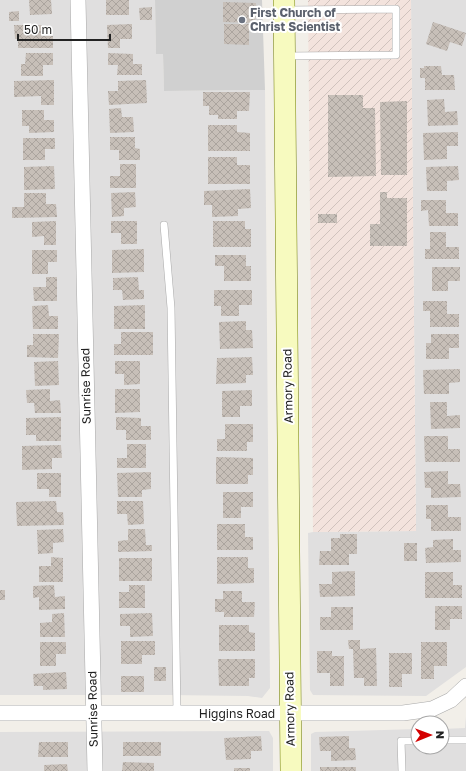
<svg xmlns="http://www.w3.org/2000/svg" width="466" height="771" viewBox="0 0 466 771" font-family="'Golos Text',sans-serif">
  <style>
    .residential { fill: #e0dfdf }
    .religious { fill: #d0d0d0 }
    .military { fill: url(#military-furrows) }
    .building { fill: url(#building-cross-hatch) }
    .lines { fill: none; stroke-linecap: round; stroke-linejoin: round }
    .service-casing { stroke: #a9a9a9; stroke-width: 8 }
    .minor-casing { stroke: #a9a9a9; stroke-width: 16 }
    .secondary-casing { stroke: #707d05; stroke-width: 22 }
    .service { stroke: #fff; stroke-width: 7 }
    .minor { stroke: #fff; stroke-width: 15 }
    .secondary { stroke: #f7fabf; stroke-width: 21 }
    .worship-dot { fill: #6b7280; stroke: #fff; stroke-width: 1.5 }
    .labels { text-anchor: middle; stroke-width: 4; stroke-linejoin: round; paint-order: stroke }
    .worship-label { font-size: 12px; font-weight: bold; fill: #5b616d; stroke: #fff; text-anchor: start }
    .street-label { font-size: 12px; fill: #222; stroke: #fff }
  </style>
  <defs>
    <pattern id="military-furrows" width="10" height="10" patternUnits="userSpaceOnUse"><rect width="10" height="10" fill="#f3e3dd"/><path d="M-1 1l2-2M0 10L10 0M9 11l2-2" fill="none" stroke="#d0c2bd"/></pattern>
    <pattern id="building-cross-hatch" width="8" height="8" patternUnits="userSpaceOnUse"><rect width="8" height="8" fill="#c7bfb8"/><path d="M0 0l8 8M0 8l8-8" fill="none" stroke="#aba49e"/></pattern>
  </defs>
  <rect width="100%" height="100%" fill="#f2efe9"/>
  <!-- residential -->
  <g class="residential">
    <polygon points="0,0 155,0 156,54 163,54 164,91 265,90 270,688 262,698 248,696 170,695 0,695"/>
    <polygon points="411,0 466,0 466,667 426,696 313,695 310,690 308,533 313,532 416,531"/>
    <polygon points="466,717 466,771 311,771 311,734 315,732 418,729 418,747 442,747 442,729 465,728"/>
    <polygon points="269,731 273,738 273,771 0,771 0,732"/>
  </g>
  <!-- religious -->
  <polygon class="religious" points="155,0 262,0 265,90 164,91 163,54 156,54"/>
  <!-- military -->
  <polygon class="military" points="308,0 411,0 416,531 313,532"/>
  <!-- building -->
  <g class="building">
    <polygon points="29,0 51,0 52,14 30,15"/>
    <rect x="106" y="0" width="23" height="15"/>
    <polygon points="223,2 256,3 255,23 223,22"/>
    <polygon points="152,7 152,20 140,20 139,8"/>
    <polygon points="19,11 19,21 9,21 9,12"/>
    <polygon points="433,22 466,33 462,46 450,42 447,51 426,44"/>
    <polygon points="132,24 132,39 120,39 120,48 108,48 107,25"/>
    <polygon points="224,24 249,24 249,45 224,44"/>
    <polygon points="14,25 42,25 42,36 53,36 53,48 18,48 18,39 15,39"/>
    <polygon points="26,53 53,53 53,65 43,65 43,76 21,76 21,64 25,64"/>
    <polygon points="108,53 133,54 133,64 142,64 142,75 117,75 118,65 108,65"/>
    <polygon points="424,66 441,66 442,75 454,75 455,90 425,90 425,78 420,78 420,68 424,68"/>
    <polygon points="54,80 54,105 41,105 41,96 14,97 14,81"/>
    <polygon points="146,80 147,103 109,105 108,91 118,91 118,81"/>
    <polygon points="203,92 250,92 249,111 237,111 237,119 218,119 218,115 209,115 209,106 203,106"/>
    <polygon points="328,95 363,95 363,108 375,108 376,176 328,177"/>
    <polygon points="444,99 445,112 457,111 458,125 428,126 427,100"/>
    <polygon points="407,101 407,175 381,175 380,102"/>
    <polygon points="121,108 122,117 133,117 134,132 110,133 109,109"/>
    <polygon points="22,110 44,110 44,120 54,120 54,132 29,133 29,126 22,126"/>
    <polygon points="208,125 237,125 237,132 250,133 250,151 208,151"/>
    <polygon points="458,132 458,146 447,146 447,159 424,160 423,133"/>
    <polygon points="110,137 135,137 135,148 140,149 140,160 119,160 119,150 110,150"/>
    <polygon points="23,138 55,138 55,149 45,149 45,160 23,160"/>
    <polygon points="208,157 237,157 237,165 250,165 250,184 208,184"/>
    <polygon points="120,164 136,164 136,188 110,188 110,176 120,176"/>
    <polygon points="54,166 55,189 24,190 24,167"/>
    <polygon points="458,166 459,180 447,181 447,191 427,191 426,167"/>
    <polygon points="250,189 251,208 238,209 238,216 212,217 212,205 204,205 204,191"/>
    <polygon points="135,192 136,207 124,208 124,216 112,217 111,193"/>
    <polygon points="380,192 387,192 387,198 407,198 407,246 370,246 370,224 380,224"/>
    <polygon points="24,193 46,193 46,204 56,204 57,217 12,218 12,207 24,207"/>
    <polygon points="421,200 446,200 446,213 458,213 458,226 429,226 428,210 421,211"/>
    <rect x="318" y="214" width="19" height="9"/>
    <polygon points="56,221 56,245 44,245 44,236 32,237 32,222"/>
    <polygon points="111,221 137,221 137,244 121,244 121,233 111,233"/>
    <polygon points="213,221 245,221 245,229 251,229 251,247 213,247"/>
    <polygon points="430,232 446,232 446,247 459,247 459,259 425,259 425,249 430,249"/>
    <polygon points="144,249 144,272 112,273 112,250"/>
    <polygon points="32,250 57,250 57,262 48,262 48,274 32,274"/>
    <polygon points="215,255 246,255 246,266 251,266 251,281 224,281 224,266 215,266"/>
    <polygon points="432,267 460,267 460,281 448,281 448,291 432,291"/>
    <polygon points="46,277 57,277 57,301 34,301 33,287 46,287"/>
    <polygon points="138,277 139,290 144,290 144,299 123,300 122,290 113,290 113,278"/>
    <polygon points="214,290 252,290 252,305 239,305 239,316 221,316 221,306 214,306"/>
    <polygon points="423,301 447,301 447,314 459,314 459,327 430,327 430,311 423,311"/>
    <polygon points="48,305 49,316 58,316 58,329 33,329 32,306"/>
    <polygon points="145,305 145,329 114,329 114,306"/>
    <polygon points="246,321 246,330 252,330 253,348 220,349 219,322"/>
    <polygon points="121,332 153,332 153,355 114,355 114,344 121,344"/>
    <polygon points="33,334 59,334 58,358 27,357 27,345 33,345"/>
    <polygon points="431,334 459,334 459,348 449,348 449,359 426,359 426,343 431,343"/>
    <polygon points="252,357 253,375 246,375 246,383 216,384 217,358"/>
    <polygon points="58,361 59,385 35,386 34,362"/>
    <polygon points="115,361 140,361 140,384 124,385 124,374 115,374"/>
    <polygon points="460,369 460,382 449,383 449,394 424,394 423,370"/>
    <polygon points="50,389 50,401 60,400 61,413 35,413 34,403 27,403 26,390"/>
    <polygon points="115,389 140,389 140,412 115,413"/>
    <polygon points="252,390 252,406 240,406 240,417 222,417 222,391"/>
    <polygon points="430,402 447,402 447,416 460,415 460,428 431,429"/>
    <polygon points="61,417 61,441 36,441 36,435 26,435 26,418"/>
    <polygon points="116,417 141,418 141,426 151,426 151,440 126,440 126,430 116,430"/>
    <polygon points="225,424 253,424 253,442 247,442 247,451 217,451 217,439 225,439"/>
    <polygon points="424,436 448,436 448,449 460,449 460,462 425,462"/>
    <polygon points="127,444 146,444 146,468 117,468 117,458 127,458"/>
    <polygon points="61,445 62,458 52,458 52,469 22,470 22,446"/>
    <polygon points="216,457 253,458 253,475 248,475 248,484 216,484"/>
    <polygon points="448,471 448,484 460,484 461,497 431,498 431,488 425,488 424,472"/>
    <polygon points="151,472 151,489 142,490 142,497 118,497 117,473"/>
    <polygon points="37,473 61,473 61,497 49,497 49,489 37,489"/>
    <polygon points="223,492 253,492 253,507 241,507 241,518 223,518"/>
    <polygon points="56,501 57,512 63,512 64,525 17,526 16,502"/>
    <polygon points="117,501 143,501 144,524 128,525 127,514 117,514"/>
    <polygon points="426,505 448,505 448,517 461,517 461,531 431,531 431,519 426,519"/>
    <polygon points="217,524 245,524 245,537 253,537 253,550 217,550"/>
    <polygon points="63,529 64,542 53,543 53,553 38,554 37,530"/>
    <polygon points="128,529 145,529 146,545 152,545 152,551 118,552 118,541 128,540"/>
    <polygon points="340,534 357,534 357,554 349,554 349,565 319,565 320,551 331,551 331,538 340,538"/>
    <polygon points="453,539 453,550 461,550 461,562 426,563 425,548 433,547 433,540"/>
    <rect x="404" y="543" width="13" height="18"/>
    <polygon points="51,557 63,558 63,582 39,582 39,566 51,566"/>
    <polygon points="217,557 248,557 248,568 254,568 254,583 217,584"/>
    <rect x="119" y="558" width="33" height="23"/>
    <polygon points="355,571 355,596 320,597 319,584 332,584 332,572"/>
    <polygon points="425,572 453,572 453,585 462,585 462,598 425,598"/>
    <polygon points="54,585 55,597 65,596 65,609 39,610 39,597 33,598 33,586"/>
    <polygon points="129,585 145,585 145,608 119,608 119,592 129,592"/>
    <rect x="0" y="590" width="5" height="10"/>
    <polygon points="223,591 242,591 242,602 255,602 254,617 224,617 224,612 215,612 215,599 223,599"/>
    <polygon points="435,606 462,606 462,619 450,619 450,630 435,630"/>
    <polygon points="331,607 353,607 353,630 320,630 320,617 331,617"/>
    <polygon points="64,613 65,637 40,637 40,623 52,622 52,614"/>
    <polygon points="152,613 153,636 130,637 130,626 120,626 120,614"/>
    <polygon points="219,625 249,625 249,632 255,633 255,651 219,651"/>
    <polygon points="348,640 360,640 360,649 376,648 377,686 364,686 364,678 354,678 353,649 349,649"/>
    <polygon points="121,641 155,641 155,655 142,655 142,664 121,664"/>
    <polygon points="40,642 66,642 66,654 56,654 56,666 40,666"/>
    <polygon points="421,642 447,642 447,666 434,666 434,679 421,679"/>
    <polygon points="317,651 332,651 332,656 344,656 344,686 330,686 330,673 317,673"/>
    <polygon points="389,653 412,653 412,674 402,674 402,687 389,687"/>
    <polygon points="218,659 255,659 255,678 249,678 249,686 219,686"/>
    <rect x="154" y="667" width="12" height="14"/>
    <polygon points="66,672 67,689 43,690 43,686 34,686 33,674"/>
    <rect x="121" y="676" width="23" height="16"/>
    <polygon points="261,736 262,751 251,751 251,759 226,760 224,738"/>
    <polygon points="349,736 349,748 355,748 356,760 331,761 331,751 320,751 319,737"/>
    <polygon points="39,742 68,742 68,757 38,757"/>
    <rect x="123" y="742" width="38" height="14"/>
    <polygon points="123,762 154,763 154,771 122,771"/>
    <polygon points="67,764 68,771 44,771 44,765"/>
    <rect x="320" y="767" width="36" height="4"/>
    <rect x="234" y="768" width="16" height="3"/>
  </g>
  <g class="lines">
    <!-- service casing -->
    <g class="service-casing">
      <g id="service">
        <polyline points="285,56 396,55 396,9 286,10"/>
        <polyline points="164,225 171,308 177,714"/>
        <polyline points="442,740 466,740"/>
        <polyline points="402,771 401,741 418,741"/>
      </g>
    </g>
    <!-- minor casing -->
    <g class="minor-casing">
      <g id="minor">
        <polyline points="78,0 95,771"/>
        <polyline points="0,713 403,713 432,709 451,700 466,686"/>
      </g>
    </g>
    <!-- secondary casing -->
    <g class="secondary-casing">
      <polyline id="secondary" points="284,0 291,771"/>
    </g>
    <!-- service -->
    <use href="#service" class="service"/>
    <!-- minor -->
    <use href="#minor" class="minor"/>
    <!-- secondary -->
    <use href="#secondary" class="secondary"/>
  </g>
  <!-- markers -->
  <circle class="worship-dot" cx="242" cy="20" r="4"/>
  <g class="labels">
    <!-- worship labels -->
    <g class="worship-label">
      <text x="250" y="17">First Church of<tspan x="250" dy="14">Christ Scientist</tspan></text>
    </g>
    <!-- street labels -->
    <g class="street-label">
      <text transform="translate(86 386) rotate(-91)" y="4">Sunrise Road</text>
      <text transform="translate(288 386) rotate(-91)" y="4">Armory Road</text>
      <text transform="translate(93 709) rotate(-91)" y="4">Sunrise Road</text>
      <text transform="translate(290 709) rotate(-91)" y="4">Armory Road</text>
      <text x="237" y="718">Higgins Road</text>
    </g>
  </g>
  <!-- north arrow -->
  <g transform="translate(430 735) rotate(89)"><circle r="19" fill="#ffffff" stroke="#a7a7a7"/>
  <path d="M0-3L7 15L0 10L-7 15Z" fill="#d40000"/>
  <text y="-6" font-size="11" font-weight="bold" text-anchor="middle" fill="#222222">N</text>
  </g>
  <!-- scale -->
  <path d="M18 34v6h92v-6" fill="none" stroke="#222222" stroke-width="2"/>
  <text x="24" y="34" font-size="12" fill="#222222" stroke="#ffffff" stroke-width="3" paint-order="stroke">50 m</text>
</svg>
